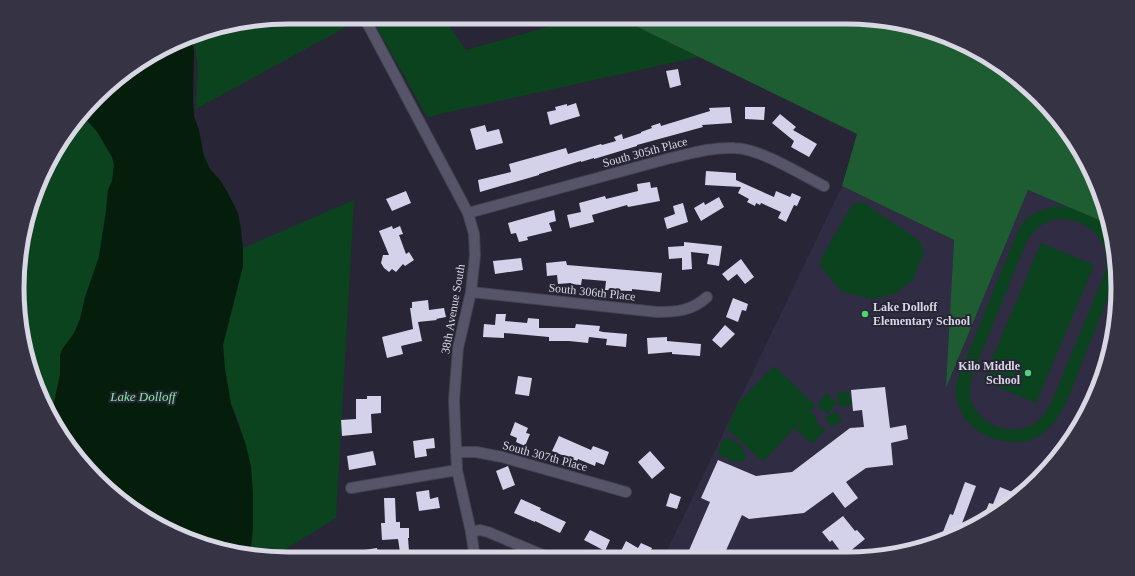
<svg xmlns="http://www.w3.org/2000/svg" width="1135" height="576" viewBox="0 0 1135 576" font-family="'Times New Roman',serif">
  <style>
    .built { fill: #2f2c44 }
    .green { fill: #0b431f; fill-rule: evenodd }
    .forest { fill: #1d5d31 }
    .water { fill: #051e0c }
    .building { fill: #d4d2ea }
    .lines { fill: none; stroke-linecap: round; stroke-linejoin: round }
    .minor-casing { stroke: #444251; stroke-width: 12 }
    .minor { stroke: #565469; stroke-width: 10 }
    .poi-dot { fill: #4ad677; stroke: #272536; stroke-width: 1.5 }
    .labels { text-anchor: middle; stroke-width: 4; stroke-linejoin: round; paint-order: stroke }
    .street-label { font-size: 12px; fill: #d8d7e3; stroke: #272536 }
    .poi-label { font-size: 12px; font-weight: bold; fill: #d8d7e3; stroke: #272536; text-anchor: start }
    .water-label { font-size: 13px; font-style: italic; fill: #80ec9b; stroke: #272536 }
    .rim { fill: none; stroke: #d8d7e3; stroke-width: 5 }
  </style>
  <rect width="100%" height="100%" fill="#272536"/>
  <!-- built -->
  <polygon class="built" points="842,186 954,240 947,386 1028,190 1109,224 1116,252 1117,305 1109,358 1090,408 1062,453 1012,503 950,538 883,557 664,557"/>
  <!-- green -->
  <g class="green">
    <polygon points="300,17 357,17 359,20 196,109 198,65 193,36 201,31 279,19 284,27"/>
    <polygon points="371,17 443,17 466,50 583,17 617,17 698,57 427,117"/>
    <polygon points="83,116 98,133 112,157 114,165 112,181 108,190 106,211 99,257 85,297 80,319 74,333 63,348 60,355 60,375 51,416 45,408 19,323 20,308 24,300 21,272 22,235 38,185 63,138"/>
    <polygon points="354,200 336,518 271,558 251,555 253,528 253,494 251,467 239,422 231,404 225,369 223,345 243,266 243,248"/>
    <polygon points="862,202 919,240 924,252 913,280 894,294 871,299 841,291 820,266 822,257 852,205"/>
    <path d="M1062,206l13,2 24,10 5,7 6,8 4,11 2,8v24l-49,125c-9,17 -16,29 -34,38 -5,3 -15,3 -21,3 -22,-1 -45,-13 -53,-35 -3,-7 -3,-15 -3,-24l60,-148c2,-4 5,-10 8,-14 10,-10 24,-14 38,-15zM1056,219c31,-1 54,18 50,51l-53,129c-5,9 -10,21 -21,26 -21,11 -51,1 -60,-22 -4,-10 -2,-20 1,-30l52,-128c8,-15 15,-21 31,-26z"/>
    <polygon points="1041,243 1094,265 1036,403 983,381"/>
    <polygon points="774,366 815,405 810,412 817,418 815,421 825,430 812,444 795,429 805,416 763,462 727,428 739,402"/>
    <polygon points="849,391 852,405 839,407 837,393"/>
    <polygon points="826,393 837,402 828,414 817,406"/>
    <polygon points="836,411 842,420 832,427 825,418"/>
    <polygon points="729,438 741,445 746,456 744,461 735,462 720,455 718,451 723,440"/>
  </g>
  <!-- forest -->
  <polygon class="forest" points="617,17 864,18 905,24 996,63 1012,73 1051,109 1082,152 1104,201 1109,224 1028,190 946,388 954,240 842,186 857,134"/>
  <!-- water -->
  <polygon class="water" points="191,37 194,51 193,100 194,116 199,130 204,156 210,169 220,180 229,195 238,213 241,229 243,248 243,266 223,345 225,369 231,404 246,445 251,467 253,494 253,528 250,555 218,550 168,531 97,480 51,416 60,375 60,355 63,348 74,333 80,319 85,297 99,257 106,211 108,190 112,181 114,165 112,157 98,133 83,116 123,73"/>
  <!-- building -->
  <g class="building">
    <polygon points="678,69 681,85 670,88 666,71"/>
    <polygon points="576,103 580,116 550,125 547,112 556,110 555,107 567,104 567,106"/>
    <polygon points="730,107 732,123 702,125 703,127 637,145 637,146 594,159 594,158 581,162 581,161 539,174 539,175 480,192 478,180 511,172 509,164 566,148 568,154 601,144 602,145 616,141 614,137 622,134 623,139 641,133 641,132 652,128 651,126 660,123 661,126 710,111 709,108"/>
    <polygon points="745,107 765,107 764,120 745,119"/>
    <polygon points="780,114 796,127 793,130 817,144 809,157 791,147 794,141 772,123"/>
    <polygon points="485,125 487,132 499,129 503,143 476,150 470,129"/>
    <polygon points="706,171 736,173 736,180 774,197 776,191 790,197 792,193 801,197 797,206 794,205 786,222 778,218 781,212 761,203 760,205 756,203 755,206 747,202 749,199 738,193 741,187 705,185"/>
    <polygon points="650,182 651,188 657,187 660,201 628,207 627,205 592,215 594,222 570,228 567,215 581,212 579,203 605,196 606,199 638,191 637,184"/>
    <polygon points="406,191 411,203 392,211 386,199"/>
    <polygon points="719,197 724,207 701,221 694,208 704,202 705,205"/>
    <polygon points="683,203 688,222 667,229 664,218 675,214 673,206"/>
    <polygon points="554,210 556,221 549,223 552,231 527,237 528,240 519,242 516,233 511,234 508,223"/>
    <polygon points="392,226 393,229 400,226 403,234 399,235 406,254 409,252 414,260 405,266 403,264 396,272 392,269 389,272 384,268 381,263 383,255 389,255 379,231"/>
    <polygon points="684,242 722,246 719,266 707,264 709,254 691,252 692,269 682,270 682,258 669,259 668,247 684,246"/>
    <polygon points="521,258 523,270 495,274 493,261"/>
    <polygon points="741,259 754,277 745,284 737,274 728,281 722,274"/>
    <polygon points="566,261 567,265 662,273 660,292 632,289 632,291 605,290 606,281 582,279 581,285 571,284 571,283 558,284 557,275 547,276 546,263"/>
    <polygon points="733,298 748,304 746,311 742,310 738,322 726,317"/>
    <polygon points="428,300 429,310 444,308 446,317 436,319 437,320 418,322 422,341 401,346 403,354 387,358 382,337 413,329 410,308 412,308 412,302"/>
    <polygon points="496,314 506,314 505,321 527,323 528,318 539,319 539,328 575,328 576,324 600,326 599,331 603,332 627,334 626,347 606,345 607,339 589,337 588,343 569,341 549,341 549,337 504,333 504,338 483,337 484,324 495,325"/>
    <polygon points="725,325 735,334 721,348 712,340"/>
    <polygon points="667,337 667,341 701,344 700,356 672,354 672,352 648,354 647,338"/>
    <polygon points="518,376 532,378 529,396 515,394"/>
    <polygon points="885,387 890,428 906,425 908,439 891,443 893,465 866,468 846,482 858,498 845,508 833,492 804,513 749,519 742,515 723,557 692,557 687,555 710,502 701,498 718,460 756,476 792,472 850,428 864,427 862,410 853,411 851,390"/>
    <polygon points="367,396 381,396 381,413 371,414 372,433 342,436 341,420 356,419 356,399 367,399"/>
    <polygon points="515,422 528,428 526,433 530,434 525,446 516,442 517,438 510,435"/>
    <polygon points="559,436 591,450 593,446 609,452 604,465 596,462 595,466 578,459 577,461 552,451"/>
    <polygon points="434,438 435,448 426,449 427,456 415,458 413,441"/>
    <polygon points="373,451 376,465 349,470 347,456"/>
    <polygon points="650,451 665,468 652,479 638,462"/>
    <polygon points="508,466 515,485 503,490 496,471"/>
    <polygon points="965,482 976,486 958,534 950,538 939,542 950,514 953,515"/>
    <polygon points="1000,487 1020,495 1012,503 982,520 989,503 993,504"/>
    <polygon points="429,490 430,499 438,497 440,508 419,511 416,492"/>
    <polygon points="670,493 681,497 677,509 666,506"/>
    <polygon points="384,498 395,498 396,522 400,522 400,528 409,528 409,538 408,538 409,551 400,552 398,539 382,540 381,523 385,523"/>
    <polygon points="521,499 541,508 540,510 566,522 560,533 535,521 535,522 514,513"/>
    <polygon points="843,516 855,531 857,530 865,539 844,556 832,540 830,542 822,532"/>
    <polygon points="590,530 610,540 605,551 584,540"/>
    <polygon points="626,541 638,548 641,543 652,548 648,557 629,557 620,553"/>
    <polygon points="377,548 379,558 359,558 358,551"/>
  </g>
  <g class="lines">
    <!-- minor casing -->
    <g class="minor-casing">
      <g id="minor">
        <polyline points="364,17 468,213 474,234 475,255 471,292 458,348 454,400 457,470 471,532 475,558"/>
        <path d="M468,213l199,-54c22,-5 44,-12 67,-11 25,0 66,26 90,38"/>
        <path d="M471,292l186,20c19,0 35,-1 50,-15"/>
        <polyline points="456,452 476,452 502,457 626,492"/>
        <polyline points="351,488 457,470"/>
        <polyline points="471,532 480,530 488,532 550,558"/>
      </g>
    </g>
    <!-- minor -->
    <use href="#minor" class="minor"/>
  </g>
  <!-- markers -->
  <g class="poi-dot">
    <circle cx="865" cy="314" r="4"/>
    <circle cx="1028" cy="373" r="4"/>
  </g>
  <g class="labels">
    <!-- street labels -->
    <g class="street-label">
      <text transform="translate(645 152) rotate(-15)" y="4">South 305th Place</text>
      <text transform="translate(592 292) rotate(6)" y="4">South 306th Place</text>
      <text transform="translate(453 309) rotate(-80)" y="4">38th Avenue South</text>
      <text transform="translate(545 456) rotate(15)" y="4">South 307th Place</text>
    </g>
    <!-- poi labels -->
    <g class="poi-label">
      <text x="873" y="311">Lake Dolloff<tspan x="873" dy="14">Elementary School</tspan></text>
      <text x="1020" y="370" text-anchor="end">Kilo Middle<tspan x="1020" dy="14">School</tspan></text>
    </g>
    <!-- water labels -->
    <g class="water-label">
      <text x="143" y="401">Lake Dolloff</text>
    </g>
  </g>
  <!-- crop -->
  <path d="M0 0H1135V576H0ZM288 24H847A264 264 0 0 1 1111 288V288A264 264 0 0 1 847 552H288A264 264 0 0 1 24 288V288A264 264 0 0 1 288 24Z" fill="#353344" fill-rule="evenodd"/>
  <path class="rim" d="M288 24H847A264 264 0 0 1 1111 288V288A264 264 0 0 1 847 552H288A264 264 0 0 1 24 288V288A264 264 0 0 1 288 24Z"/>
</svg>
